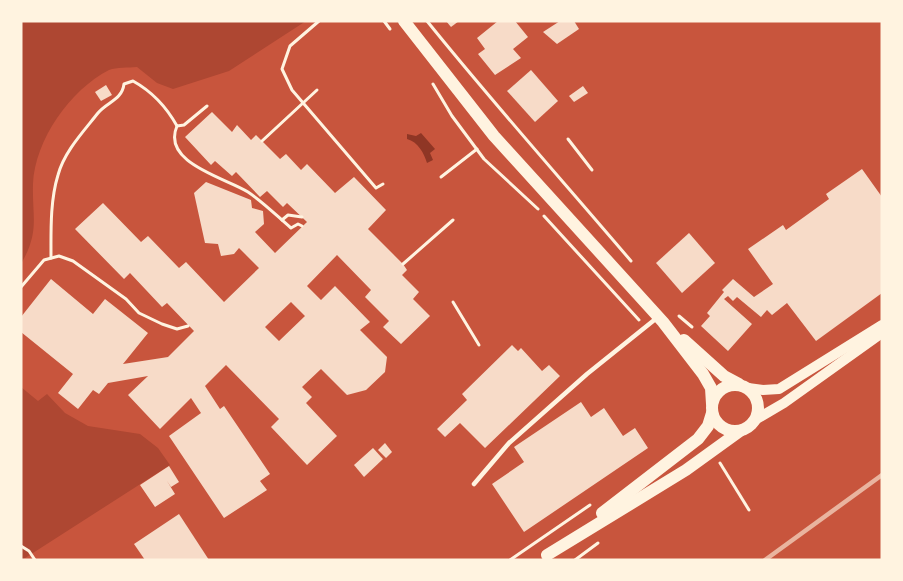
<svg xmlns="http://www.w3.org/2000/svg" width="903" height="581" viewBox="0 0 903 581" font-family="Commissioner,sans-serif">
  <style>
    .green { fill: #ae4732 }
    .water { fill: #8f3625 }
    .building { fill: #f7dbc8; fill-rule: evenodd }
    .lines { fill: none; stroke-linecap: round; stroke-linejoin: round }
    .path { stroke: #fff3e0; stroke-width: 3 }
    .service { stroke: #fff3e0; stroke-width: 4.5 }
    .tertiary { stroke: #fff3e0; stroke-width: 10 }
    .secondary { stroke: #fff3e0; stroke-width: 12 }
    .rail { stroke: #e9b49f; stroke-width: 4.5 }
  </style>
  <rect width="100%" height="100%" fill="#c8553d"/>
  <!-- green -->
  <g class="green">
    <path d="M21,21h285l-77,50 -56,18 -16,-6 -20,-16c-9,1 -20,0 -28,3 -39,20 -74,70 -76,114 -1,34 7,47 -12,80z"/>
    <polygon points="21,387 38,401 47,394 65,413 88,426 140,434 158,448 170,465 22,560"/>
  </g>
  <!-- water -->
  <path class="water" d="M421,133l14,16 -5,4 3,7 -6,3c-3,-10 -9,-21 -20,-24v-5l9,2z"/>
  <!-- building -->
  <g class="building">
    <polygon points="446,21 459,21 451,27"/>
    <polygon points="498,21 515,21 528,37 513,49 521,58 495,75 478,54 485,49 477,38"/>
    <polygon points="560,21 574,21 579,29 557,44 543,32"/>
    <polygon points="531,70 558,101 535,122 507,91"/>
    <polygon points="106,85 112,95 101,101 95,92"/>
    <polygon points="583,86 588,93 574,102 569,96"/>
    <path d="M212,112l20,20 5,-7 14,15 5,-5 24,24 6,-5 15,16 6,-6 28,29 19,-16 32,33 -18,19 35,35 4,6 -5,5 17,17 -6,7 17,17 -29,28 -18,-17 6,-6 -24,-24 6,-7 -34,-35 -30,31 14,14 14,-14 35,36 -10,8 27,27 -2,15 -19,18 -19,5 -26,-26 -19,18 10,10 -6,6 31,33 -30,29 -36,-38 8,-8 -53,-54 -21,21 15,23 4,-3 46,68 -10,7 7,9 -43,28 -55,-82 32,-23 -10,-15 -31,31 -32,-34 20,-19 -40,7 -9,11 -6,-4 -15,19 -20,-16 15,-19 -52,-42v-15l30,-38 42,35 12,-15 43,34 -25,31 45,-7 26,-26 -27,-28 -5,4 -32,-34 -6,6 -49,-50 28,-26 38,39 7,-6 31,32 7,-6 38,40 35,-34 -20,-20 -5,6 -13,2 -3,-12 -13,-1 -11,-50 12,-11 45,18 1,8 11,3 1,13 -9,8 20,21 32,-31 -20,-19 -4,4 -16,-16 -7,6 -24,-25 -4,4 -17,-15 -4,4 -26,-28zM291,302l14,14 -26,25 -14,-14z"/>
    <polygon points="862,169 882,197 882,293 816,341 787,303 772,315 767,310 761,317 737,297 733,301 728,296 724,299 752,324 728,351 701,326 710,316 707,313 724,292 722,290 733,279 754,297 773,284 748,249 783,225 786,230 829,199 826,194"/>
    <polygon points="689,233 715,263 682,293 656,263"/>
    <polygon points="512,345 518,351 521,348 542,371 549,365 560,376 485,448 460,423 445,437 437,429 467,400 462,394"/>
    <polygon points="581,402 591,417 604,408 623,436 635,428 648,448 524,532 492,484 524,462 514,447"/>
    <polygon points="385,443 392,452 386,458 378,450"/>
    <polygon points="373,448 383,459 364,477 354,465"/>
    <polygon points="169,466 179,482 171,487 167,481 175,494 155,507 140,485"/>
    <polygon points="179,514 209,560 145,560 134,544"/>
  </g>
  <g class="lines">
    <!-- path -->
    <g class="path">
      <polyline points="319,21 290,46 282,69 292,90 376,188 383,184"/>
      <polyline points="384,21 390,29"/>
      <path d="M427,21c66,82 136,160 204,240"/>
      <polyline points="433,84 452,116 484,159 538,209"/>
      <path d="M177,126c-16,37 49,52 71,66 15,10 29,24 43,36l7,-4 4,2"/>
      <polyline points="568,139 592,170"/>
      <polyline points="262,141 317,90"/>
      <polyline points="441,177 477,149"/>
      <polyline points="544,216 639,320"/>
      <polyline points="282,220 288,215 302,217"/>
      <path d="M51,258c0,-27 -1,-57 7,-83 6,-23 25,-43 40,-62 9,-11 24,-13 26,-29l9,-3c18,10 34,27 44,45l7,-1 23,-19"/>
      <polyline points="403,264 453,220"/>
      <polyline points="21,287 44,260 59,256 73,261 126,299 139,313 162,324 177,329 188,326"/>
      <polyline points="453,302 479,345"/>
      <polyline points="679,316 692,327"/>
      <polyline points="720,463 749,510"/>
      <polyline points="21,546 29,551 35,560"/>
      <polyline points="510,560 590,505"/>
      <polyline points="575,560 598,543"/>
    </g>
    <!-- service -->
    <polyline class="service" points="474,484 509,443 587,374 658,317"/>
    <!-- tertiary -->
    <g class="tertiary">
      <polyline points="748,388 763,390 779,389 882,325"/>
      <polyline points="755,420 784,403 882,333"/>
    </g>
    <!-- secondary -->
    <g class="secondary">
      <polyline points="404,21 494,136 663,322 703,374 711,388 712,404"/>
      <polyline points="684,340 724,376 739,384"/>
      <circle cx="735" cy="408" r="23"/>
      <polyline points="602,513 698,439 708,426 712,413"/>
      <polyline points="547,555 686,470 740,431"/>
    </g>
    <!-- rail -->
    <polyline class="rail" points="765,560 882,475"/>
  </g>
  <!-- border -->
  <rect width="903" height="581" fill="none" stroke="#fff3e0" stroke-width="45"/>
</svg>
